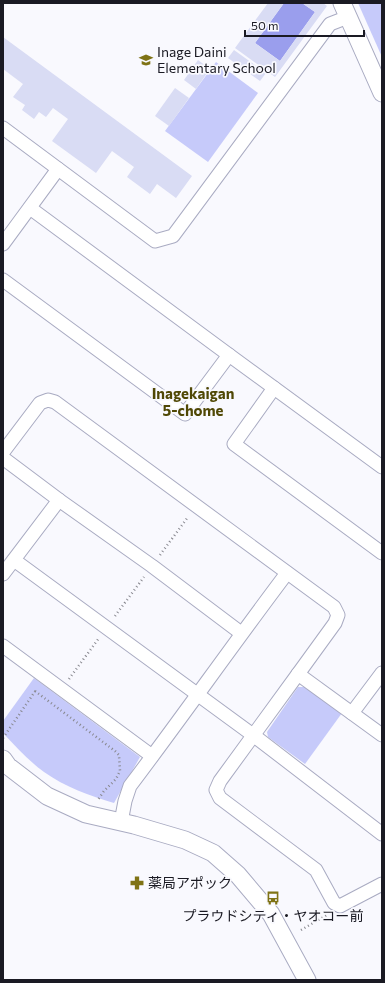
<svg xmlns="http://www.w3.org/2000/svg" width="385" height="983" viewBox="0 0 385 983" font-family="Commissioner,'Noto Sans JP',sans-serif">
  <style>
    .green { fill: #c6cafa }
    .water { fill: #9a9eed }
    .building { fill: #d9dcf4 }
    .lines { fill: none; stroke-linecap: round; stroke-linejoin: round }
    .minor-casing { stroke: #a9abc2; stroke-width: 15 }
    .tertiary-casing { stroke: #a9abc2; stroke-width: 19 }
    .path { stroke: #88888f; stroke-width: 2.5; stroke-dasharray: 1 3; stroke-linecap: butt }
    .minor { stroke: #fff; stroke-width: 13 }
    .tertiary { stroke: #fff; stroke-width: 17 }
    .labels { text-anchor: middle; stroke-width: 3.5; stroke-linejoin: round; paint-order: stroke }
    .poi-label { font-size: 14px; fill: #1a1a23; stroke: #f9f9fe; text-anchor: start }
    .neighbourhood-label { font-size: 15px; font-weight: bold; fill: #504805; stroke: #f9f9fe }
  </style>
  <rect width="100%" height="100%" fill="#f9f9fe"/>
  <!-- green -->
  <g class="green">
    <polygon points="358,3 382,3 382,57"/>
    <polygon points="216,62 258,93 208,162 165,131"/>
    <path d="M34,678l106,79 -26,46c-24,-7 -49,-16 -70,-31 -15,-11 -28,-25 -41,-39v-12z"/>
    <polygon points="298,687 305,687 342,713 305,764 268,737 267,732"/>
  </g>
  <!-- water -->
  <polygon class="water" points="284,3 302,3 315,12 280,61 255,43"/>
  <!-- building -->
  <g class="building">
    <polygon points="268,3 284,3 255,43 280,61 315,12 302,3 323,3 327,6 275,77 235,48"/>
    <polygon points="3,37 192,176 176,198 157,184 150,194 127,177 134,167 112,151 96,173 52,141 68,119 53,108 46,117 39,112 34,119 22,110 25,105 13,97 23,84 3,69"/>
    <polygon points="234,50 266,73 260,81 228,58"/>
    <polygon points="198,60 210,69 196,89 184,80"/>
    <polygon points="175,88 189,98 169,126 155,116"/>
  </g>
  <g class="lines">
    <!-- minor casing -->
    <g class="minor-casing">
      <g id="minor">
        <polyline points="3,128 155,241 173,236 330,24 348,17"/>
        <polyline points="3,244 58,169"/>
        <polyline points="3,280 185,414 229,355 30,208"/>
        <polyline points="229,355 382,467"/>
        <polyline points="274,388 234,444 382,553"/>
        <polyline points="3,452 40,403 48,400 55,402 334,607 338,615 335,623 298,674 220,781 216,790 220,798 316,870 334,903 340,906 382,884"/>
        <polyline points="3,458 59,500 152,566 241,633"/>
        <polyline points="14,560 253,735 382,834"/>
        <polyline points="3,574 59,500"/>
        <polyline points="3,646 152,756"/>
        <polyline points="298,674 382,735"/>
        <polyline points="352,713 382,673"/>
        <path d="M121,822l4,-21 5,-15c53,-70 104,-143 157,-213"/>
      </g>
    </g>
    <!-- tertiary casing -->
    <g class="tertiary-casing">
      <g id="tertiary">
        <polyline points="342,3 382,93"/>
        <polyline points="3,759 8,766 47,796 86,814 134,825 185,840 213,853 238,875 271,914 307,980"/>
      </g>
    </g>
    <!-- path -->
    <g class="path">
      <polyline points="160,555 188,517"/>
      <polyline points="115,616 144,577"/>
      <polyline points="69,679 99,638"/>
      <polyline points="35,691 115,751 119,755 120,771 116,779 104,791 97,801"/>
      <polyline points="3,738 36,690"/>
      <polyline points="301,930 327,915"/>
    </g>
    <!-- minor -->
    <use href="#minor" class="minor"/>
    <!-- tertiary -->
    <use href="#tertiary" class="tertiary"/>
  </g>
  <!-- icons -->
  <defs>
    <g id="school-bare" transform="scale(1.08)"><path d="M0-5L7-2L0 1L-7-2ZM-4 1L0 2.5L4 1V4Q0 6-4 4Z" fill="#7f7315" stroke="#f9f9fe" stroke-width="2.5" paint-order="stroke"/></g>
    <g id="pharmacy-bare" transform="scale(1.08)"><path d="M-2-6h4v4h4v4h-4v4h-4v-4h-4v-4h4Z" fill="#7f7315" stroke="#f9f9fe" stroke-width="2.5" paint-order="stroke"/></g>
    <g id="bus-bare" transform="scale(1.08)"><path d="M-5-6H5V4H4V6H2V4H-2V6H-4V4H-5ZM-3.5-4V0h7V-4ZM-3.5 1.2v1.5H-2V1.2ZM2 1.2v1.5H3.5V1.2Z" fill="#7f7315" stroke="#f9f9fe" stroke-width="2.5" paint-order="stroke"/></g>
  </defs>
  <g fill-rule="evenodd">
    <use href="#school-bare" x="146" y="60"/>
    <use href="#pharmacy-bare" x="137" y="883"/>
    <use href="#bus-bare" x="273" y="898"/>
  </g>
  <g class="labels">
    <!-- poi labels -->
    <g class="poi-label">
      <text x="157" y="57">Inage Daini<tspan x="157" dy="16">Elementary School</tspan></text>
      <text x="148" y="888">薬局アポック</text>
      <text x="273" y="921" text-anchor="middle">プラウドシティ・ヤオコー前</text>
    </g>
    <!-- neighbourhood labels -->
    <g class="neighbourhood-label">
      <text x="193" y="399">Inagekaigan<tspan x="193" dy="17">5-chome</tspan></text>
    </g>
  </g>
  <!-- border -->
  <rect width="385" height="983" fill="none" stroke="#1a1a23" stroke-width="8"/>
  <!-- scale -->
  <path d="M245 30v6h119v-6" fill="none" stroke="#1a1a23" stroke-width="2"/>
  <text x="251" y="30" font-size="12" fill="#1a1a23" stroke="#f9f9fe" stroke-width="3" paint-order="stroke">50 m</text>
</svg>
